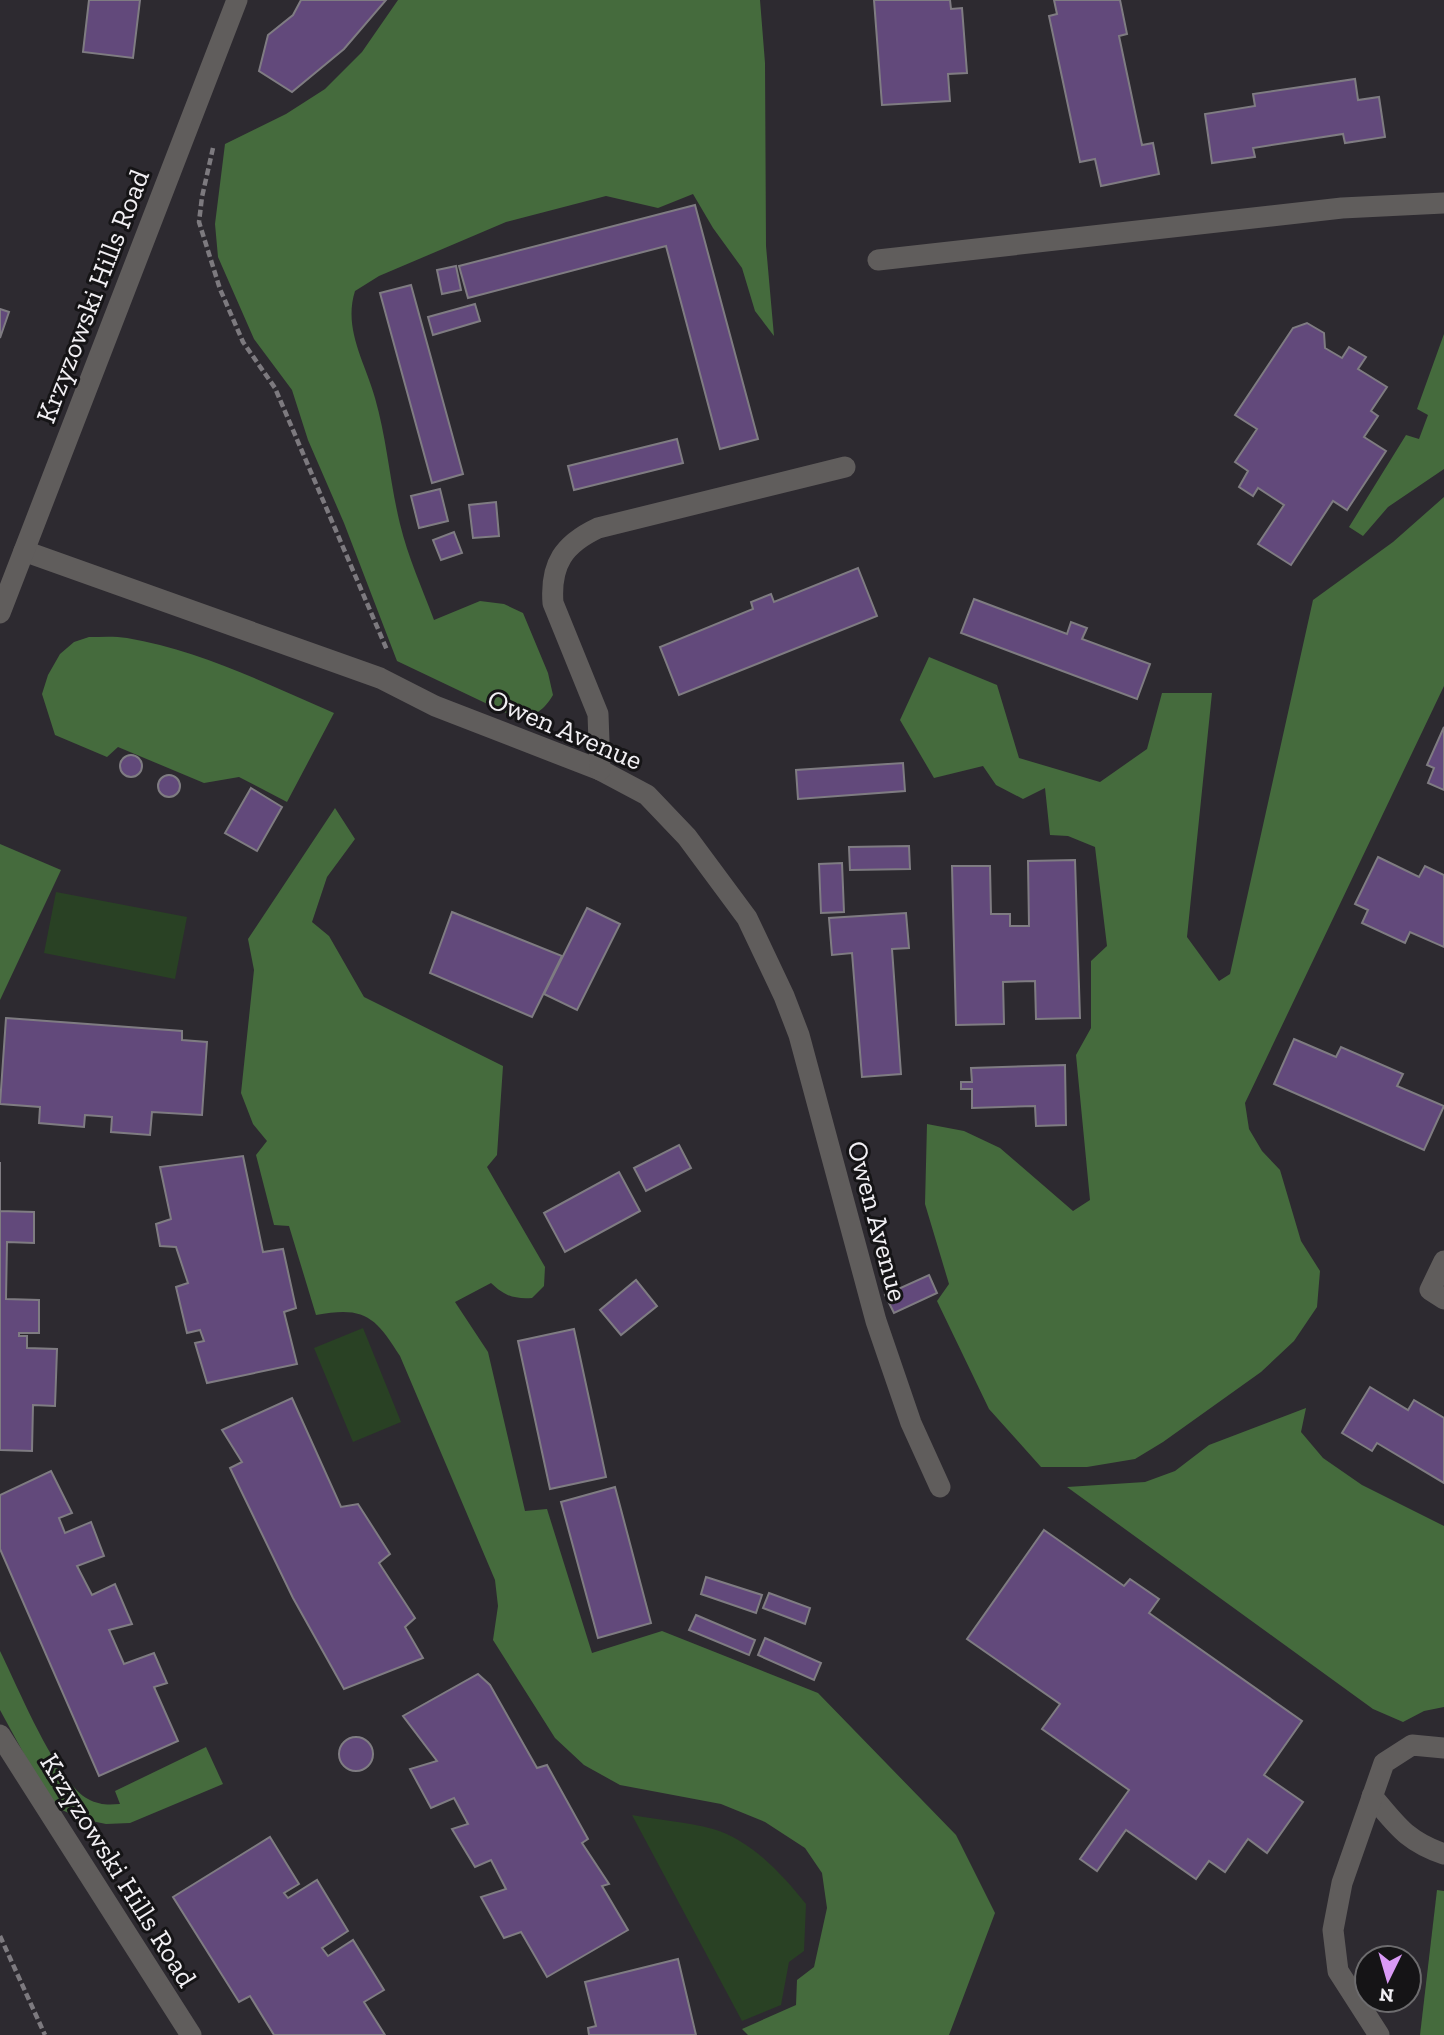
<svg xmlns="http://www.w3.org/2000/svg" width="1444" height="2035" viewBox="0 0 1444 2035" font-family="'Zilla Slab',serif">
  <style>
    .green { fill: #294124 }
    .forest { fill: #456b3d }
    .building { fill: #62497b; stroke: #7f7c82; stroke-width: 2 }
    .lines { fill: none; stroke-linecap: round; stroke-linejoin: round }
    .path { stroke: #7d7a7f; stroke-width: 4.5; stroke-dasharray: 7 3.5; stroke-linecap: butt }
    .minor { stroke: #605d5c; stroke-width: 21 }
    .labels { text-anchor: middle; stroke-width: 6; stroke-linejoin: round; paint-order: stroke }
    .street-label { font-size: 28px; fill: #f1eff3; stroke: #151416 }
  </style>
  <rect width="100%" height="100%" fill="#2d2a30"/>
  <!-- green -->
  <g class="green">
    <polygon points="56,892 187,917 175,979 44,953"/>
    <polygon points="363,1328 401,1422 353,1442 314,1348"/>
    <path d="M632,1815c26,5 55,7 81,14 38,11 69,45 93,75l-2,47 -15,11 -8,43 -39,16z"/>
  </g>
  <!-- forest -->
  <g class="forest">
    <path d="M398,0h362l5,63 1,183 8,90 -19,-25 -13,-43 -29,-40 -20,-34 -35,14 -52,-12 -100,26 -127,54 -24,15c-12,38 10,71 20,107 12,42 15,85 25,126 8,33 22,64 34,96l46,-19 24,3 19,9 25,60 5,22c-9,15 -17,20 -34,24l-122,-58 -53,-138 -36,-83 -16,-50 -38,-51 -36,-82 -3,-33 10,-80 61,-30 39,-25 37,-37z"/>
    <polygon points="1444,334 1444,469 1388,507 1363,536 1349,527 1406,435 1419,439 1428,415 1417,409"/>
    <polygon points="1444,497 1444,686 1245,1103 1249,1129 1262,1151 1280,1170 1301,1241 1320,1271 1317,1307 1294,1341 1261,1372 1163,1442 1135,1459 1087,1467 1041,1467 989,1409 937,1301 949,1284 925,1204 927,1124 964,1131 1000,1148 1073,1211 1090,1200 1076,1055 1091,1028 1091,961 1107,946 1095,847 1068,836 1050,835 1045,788 1023,799 996,785 983,766 934,778 900,720 929,657 997,685 1019,758 1100,782 1147,749 1162,693 1212,693 1187,937 1219,981 1230,974 1313,600 1393,542"/>
    <path d="M89,637c12,0 26,-1 38,1 72,12 140,46 207,75l-47,89 -48,-25 -35,6 -86,-36 -11,10 -52,-22 -13,-41 6,-19 12,-21 14,-12z"/>
    <path d="M335,808l20,31 -28,38 -15,45 17,14 35,61 139,69 -6,89 -10,12 58,100 -1,19 -12,12c-19,1 -27,-2 -41,-15l-36,19 33,50 37,159 22,-2 45,144 70,-22 156,62 138,142 39,78 -46,122h-201l-6,-6 54,-24 1,-25 17,-13 13,-59 -5,-35 -17,-25 -40,-26 -44,-18 -101,-19 -36,-20 -29,-27 -62,-98 5,-34 -3,-26 -95,-224c-25,-40 -36,-50 -84,-41l-27,-89 -15,-1 -18,-70 11,-14 -14,-17 -12,-31 13,-123 -6,-31z"/>
    <polygon points="0,844 61,870 0,1000"/>
    <polygon points="1306,1408 1301,1432 1323,1458 1362,1485 1444,1526 1444,1707 1424,1711 1403,1722 1373,1709 1067,1487 1145,1482 1175,1471 1209,1445"/>
    <path d="M0,1651c17,34 57,132 88,148 11,6 20,6 32,5l-5,-13 91,-44 17,37 -93,39 -24,1 -24,-5 -20,-9 -15,-14 -47,-86z"/>
    <polygon points="1437,1890 1444,1891 1444,2035 1420,2035"/>
  </g>
  <!-- building -->
  <g class="building">
    <polygon points="89,0 140,0 133,58 83,52"/>
    <polygon points="301,0 386,0 344,49 292,92 259,71 268,35 293,15"/>
    <polygon points="874,0 950,0 951,9 962,8 967,73 948,74 950,101 882,105"/>
    <polygon points="1054,0 1120,0 1127,34 1119,36 1142,145 1153,143 1159,174 1101,186 1095,159 1080,162 1049,16 1057,14"/>
    <polygon points="1355,79 1358,100 1379,97 1385,137 1345,143 1343,134 1253,148 1255,157 1212,163 1205,114 1255,106 1253,94"/>
    <polygon points="695,205 758,439 720,449 666,246 468,298 459,266"/>
    <polygon points="456,266 461,290 442,294 437,270"/>
    <polygon points="411,285 463,474 432,483 380,293"/>
    <polygon points="475,304 480,321 433,335 428,317"/>
    <polygon points="0,309 9,312 0,338"/>
    <polygon points="1307,323 1324,333 1325,348 1342,358 1349,347 1366,357 1358,369 1387,387 1371,411 1378,416 1364,437 1386,451 1347,510 1333,501 1291,565 1258,544 1284,505 1258,488 1253,496 1239,487 1248,471 1235,462 1257,429 1235,415 1293,328"/>
    <polygon points="677,439 683,463 574,490 568,466"/>
    <polygon points="440,489 448,521 419,528 411,496"/>
    <polygon points="496,502 499,536 473,538 469,505"/>
    <polygon points="454,532 462,553 441,560 433,540"/>
    <polygon points="858,568 877,616 679,695 660,647 753,609 751,602 771,594 774,602"/>
    <polygon points="974,599 1067,634 1071,622 1087,628 1082,639 1150,664 1137,699 961,633"/>
    <polygon points="1444,727 1444,790 1428,783 1434,768 1427,765"/>
    <circle cx="131" cy="766" r="11"/>
    <polygon points="903,763 905,791 798,799 796,770"/>
    <circle cx="169" cy="786" r="11"/>
    <polygon points="251,788 282,807 257,851 225,833"/>
    <polygon points="909,846 910,869 850,870 849,847"/>
    <polygon points="1378,857 1419,877 1425,866 1444,875 1444,947 1410,932 1405,943 1362,923 1368,910 1355,904"/>
    <polygon points="1075,860 1080,1018 1036,1019 1035,981 1003,982 1004,1024 956,1025 952,866 990,866 991,914 1010,914 1010,926 1029,926 1028,861"/>
    <polygon points="842,863 844,912 821,913 819,864"/>
    <polygon points="587,908 620,924 577,1010 544,994"/>
    <polygon points="452,912 562,956 532,1017 430,973"/>
    <polygon points="906,913 909,948 892,949 901,1074 862,1077 852,953 832,955 829,918"/>
    <polygon points="6,1018 182,1031 182,1040 207,1042 202,1115 152,1112 150,1135 111,1132 112,1117 85,1115 84,1127 39,1123 40,1107 0,1104"/>
    <polygon points="1294,1039 1336,1057 1341,1047 1403,1074 1397,1086 1444,1106 1424,1150 1274,1084"/>
    <polygon points="1065,1065 1066,1125 1036,1126 1035,1106 972,1108 972,1089 961,1089 961,1082 972,1082 971,1068"/>
    <polygon points="679,1145 691,1168 646,1191 634,1168"/>
    <polygon points="243,1156 263,1252 283,1249 296,1308 284,1312 297,1364 207,1383 195,1343 204,1341 200,1330 187,1333 176,1287 188,1283 176,1247 160,1246 156,1224 171,1219 160,1167"/>
    <polygon points="0,1162 0,1211 34,1212 34,1243 7,1242 6,1299 39,1300 39,1333 19,1333 19,1336 27,1336 27,1348 57,1349 55,1406 33,1405 32,1451 0,1450"/>
    <polygon points="619,1172 640,1211 565,1252 544,1213"/>
    <polygon points="929,1275 937,1293 894,1313 885,1295"/>
    <polygon points="636,1280 657,1306 621,1335 600,1310"/>
    <polygon points="574,1329 606,1477 550,1489 518,1341"/>
    <polygon points="1370,1387 1408,1410 1414,1400 1444,1418 1444,1483 1377,1443 1372,1451 1342,1433"/>
    <polygon points="292,1398 341,1507 358,1504 390,1554 379,1563 415,1618 405,1627 423,1658 344,1689 293,1598 230,1468 242,1462 222,1430"/>
    <polygon points="51,1471 72,1513 59,1518 65,1533 91,1522 104,1556 77,1566 92,1595 115,1584 132,1624 109,1630 124,1664 154,1653 167,1683 154,1687 178,1741 99,1776 0,1549 0,1495"/>
    <polygon points="615,1487 651,1623 598,1638 561,1502"/>
    <polygon points="1044,1530 1124,1586 1130,1579 1159,1599 1149,1613 1302,1721 1264,1775 1303,1802 1267,1853 1248,1839 1225,1872 1209,1861 1196,1879 1126,1830 1097,1871 1080,1859 1129,1790 1042,1729 1060,1704 967,1639"/>
    <polygon points="706,1577 762,1595 756,1613 701,1594"/>
    <polygon points="769,1593 810,1608 805,1624 763,1608"/>
    <polygon points="696,1615 755,1640 749,1655 689,1630"/>
    <polygon points="765,1638 821,1663 814,1680 758,1655"/>
    <polygon points="478,1674 490,1685 537,1768 547,1765 588,1839 582,1843 609,1884 602,1886 628,1930 547,1977 521,1932 504,1938 481,1897 506,1889 491,1860 475,1867 452,1829 468,1824 454,1798 431,1808 410,1769 437,1761 403,1716"/>
    <circle cx="356" cy="1754" r="17"/>
    <polygon points="270,1837 299,1884 284,1893 288,1898 317,1880 348,1931 322,1948 328,1956 353,1940 384,1990 364,2002 385,2035 274,2035 250,1996 239,2002 173,1897"/>
    <polygon points="678,1959 696,2035 589,2035 588,2028 596,2026 585,1982"/>
  </g>
  <g class="lines">
    <!-- path -->
    <g class="path">
      <polyline points="213,148 202,197 199,222 220,289 243,342 275,388 387,650"/>
      <polyline points="0,1936 45,2035"/>
    </g>
    <!-- minor -->
    <g class="minor">
      <polyline points="878,260 1342,208 1444,203"/>
      <polyline points="24,551 380,678 435,706 600,770 647,795 687,837 747,918 784,996 799,1035 876,1321 911,1423 940,1487"/>
      <polyline points="0,613 237,0"/>
      <path d="M600,770l-2,-56 -45,-111c-3,-39 11,-59 45,-75l247,-61"/>
      <polyline points="1444,1261 1430,1290 1444,1299"/>
      <polyline points="0,1735 191,2035"/>
      <path d="M1372,1796c25,29 34,45 72,58"/>
      <polyline points="1379,2035 1338,1971 1333,1930 1342,1883 1384,1763 1412,1745 1444,1748"/>
    </g>
  </g>
  <g class="labels">
    <!-- street labels -->
    <g class="street-label">
      <text transform="translate(92 296) rotate(-69)" y="10">Krzyzowski Hills Road</text>
      <text transform="translate(565 729) rotate(23)" y="10">Owen Avenue</text>
      <text transform="translate(878 1221) rotate(75)" y="10">Owen Avenue</text>
      <text transform="translate(119 1870) rotate(58)" y="10">Krzyzowski Hills Road</text>
    </g>
  </g>
  <!-- north arrow -->
  <g transform="translate(1388 1979) rotate(185)"><circle r="33" fill="#151416" stroke="#6d6c6e" stroke-width="2"/>
  <path d="M0-5L12 26L0 18L-12 26Z" fill="#da9af6"/>
  <text y="-10" font-size="19" font-weight="bold" text-anchor="middle" fill="#f1eff3">N</text>
  </g>
</svg>
